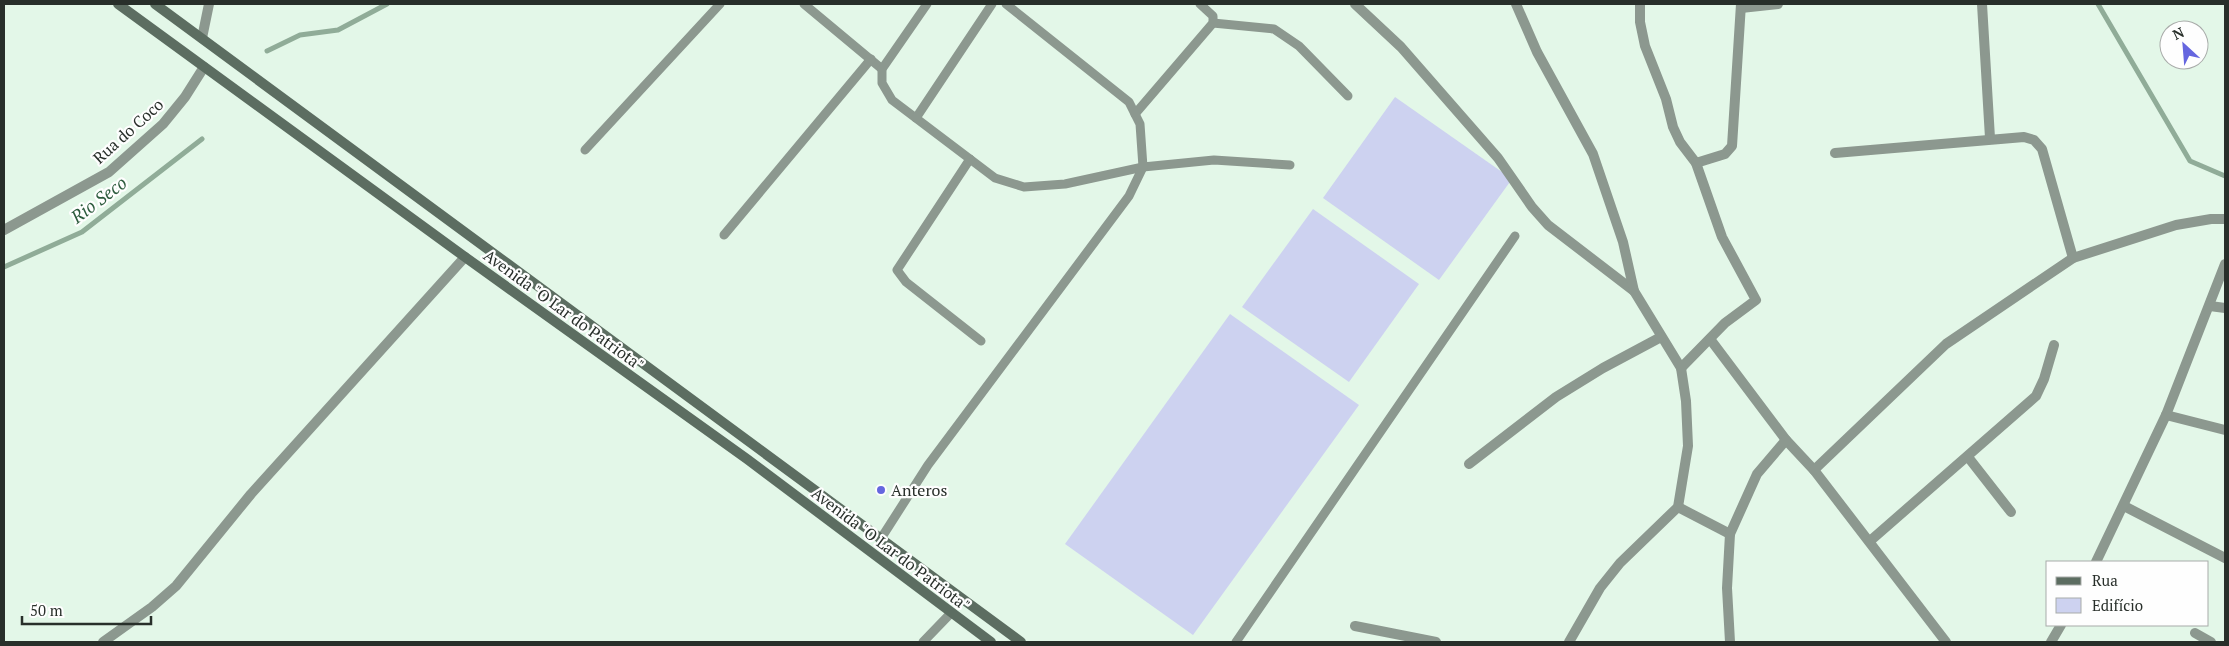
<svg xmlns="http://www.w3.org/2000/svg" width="2229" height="646" viewBox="0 0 2229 646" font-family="'PT Serif',serif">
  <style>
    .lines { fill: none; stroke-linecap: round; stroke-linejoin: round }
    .stream { stroke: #90ac98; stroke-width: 5 }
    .building { fill: #cdd2f0 }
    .service { stroke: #8c988f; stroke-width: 9 }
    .minor { stroke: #8c988f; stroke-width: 10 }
    .secondary { stroke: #5c6d61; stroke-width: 10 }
    .poi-dot { fill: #6566df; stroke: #fefefe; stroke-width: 2 }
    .labels { text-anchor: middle; stroke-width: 4.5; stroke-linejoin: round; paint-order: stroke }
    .street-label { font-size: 16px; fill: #282f2a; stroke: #fefefe }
    .poi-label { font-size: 16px; fill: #282f2a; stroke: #fefefe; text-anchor: start }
    .water-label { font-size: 18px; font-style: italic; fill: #2c5b3d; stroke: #fefefe }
  </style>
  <rect width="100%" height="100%" fill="#e3f7e8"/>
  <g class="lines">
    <!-- stream -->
    <g class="stream">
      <polyline points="2098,4 2190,161 2225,176"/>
      <polyline points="267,51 300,35 338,30 387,4"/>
      <polyline points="4,267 82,232 202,139"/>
    </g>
  </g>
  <!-- building -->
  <g class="building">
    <polygon points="1395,97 1512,179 1439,280 1323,198"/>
    <polygon points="1313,209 1419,284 1349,382 1242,307"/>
    <polygon points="1230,314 1359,405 1193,635 1065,544"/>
  </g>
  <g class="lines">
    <!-- service -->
    <g class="service">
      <polyline points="804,4 882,69"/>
      <polyline points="927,4 882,69 882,83 892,100 995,178 1024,187 1065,184 1143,167 1214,160 1290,165"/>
      <polyline points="1213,23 1274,29 1299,46 1348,96"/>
      <polyline points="1135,114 1213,23 1213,16 1200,4"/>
      <polyline points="916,118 992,4"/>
      <polyline points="585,150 720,4"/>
      <polyline points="970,159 897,270 906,282 981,341"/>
      <polyline points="724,235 871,59"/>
      <polyline points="880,540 928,465 1129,196 1143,167 1140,124 1129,102 1006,4"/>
      <polyline points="923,642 951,613"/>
      <polyline points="1236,642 1515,236"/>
    </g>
    <!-- minor -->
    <g class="minor">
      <polyline points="1355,4 1401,47 1498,158 1532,207 1548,225 1634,291"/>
      <polyline points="1516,4 1537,52 1593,154 1623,242 1634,291 1681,368 1686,401 1688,446 1678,507 1620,563 1600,588 1569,642"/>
      <polyline points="1640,4 1640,22 1645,46 1666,99 1673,127 1680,142 1696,163 1722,237 1756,300 1725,323 1681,368"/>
      <polyline points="1982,4 1990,138"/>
      <polyline points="1741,8 1778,4"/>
      <polyline points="202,38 209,4"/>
      <polyline points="1835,153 2024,137 2034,140 2042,149 2073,258"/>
      <polyline points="1696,163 1725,154 1732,146 1741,4"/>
      <polyline points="4,230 109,172 163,124 185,97 204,67"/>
      <polyline points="2210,306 2225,308"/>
      <polyline points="1710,339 1786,440 1814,470 1946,642"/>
      <polyline points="2166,415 2225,430"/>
      <polyline points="1968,457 2011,512"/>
      <polyline points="1469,464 1556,397 1603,368 1661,337"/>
      <polyline points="1814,470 1946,344 2073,258 2176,225 2211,219 2225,219"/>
      <polyline points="2124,506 2225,558"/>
      <polyline points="1678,507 1730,534"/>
      <polyline points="1870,541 2036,396 2044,379 2054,345"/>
      <polyline points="2096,562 2166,415 2225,264"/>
      <polyline points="1355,626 1436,642"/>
      <polyline points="2195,633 2211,642"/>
      <polyline points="103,642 152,607 176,586 251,494 465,257"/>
      <polyline points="1730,642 1727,588 1730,534 1757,474 1786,440"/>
      <polyline points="2051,642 2061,625"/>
    </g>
    <!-- secondary -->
    <g class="secondary">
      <polyline points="118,4 465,257 747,459 991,642"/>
      <polyline points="155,4 1021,642"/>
    </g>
  </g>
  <!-- markers -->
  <circle class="poi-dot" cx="881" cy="490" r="5"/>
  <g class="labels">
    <!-- street labels -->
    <g class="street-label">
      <text transform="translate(128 131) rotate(-42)" y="6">Rua do Coco</text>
      <text transform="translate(564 310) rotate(36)" y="6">Avenida "O Lar do Patriota"</text>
      <text transform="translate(891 549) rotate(37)" y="6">Avenida "O Lar do Patriota"</text>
    </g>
    <!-- poi labels -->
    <g class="poi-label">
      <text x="891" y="496">Anteros</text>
    </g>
    <!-- water labels -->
    <g class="water-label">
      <text transform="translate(99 200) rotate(-37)" y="6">Rio Seco</text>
    </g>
  </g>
  <!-- border -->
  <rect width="2229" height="646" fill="none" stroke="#282f2a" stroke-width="10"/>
  <!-- legend -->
  <rect x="2046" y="561" width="162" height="65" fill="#fefefe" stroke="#a8aba9"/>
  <rect x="2056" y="577" width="25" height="8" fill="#5c6d61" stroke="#a8aba9"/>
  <text x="2092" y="586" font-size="15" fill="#282f2a">Rua</text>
  <rect x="2056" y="598" width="25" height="15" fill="#cdd2f0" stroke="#a8aba9"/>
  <text x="2092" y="611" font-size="15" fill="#282f2a">Edifício</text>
  <!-- north arrow -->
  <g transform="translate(2184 45) rotate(334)"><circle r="24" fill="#fefefe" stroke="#a8aba9"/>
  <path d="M0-4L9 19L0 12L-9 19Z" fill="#6566df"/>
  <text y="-8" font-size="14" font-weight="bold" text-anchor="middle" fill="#282f2a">N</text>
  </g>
  <!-- scale -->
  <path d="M22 616v8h129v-8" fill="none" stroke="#282f2a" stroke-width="2.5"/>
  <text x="30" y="616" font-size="15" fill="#282f2a" stroke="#fefefe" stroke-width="4" paint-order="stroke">50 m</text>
</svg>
